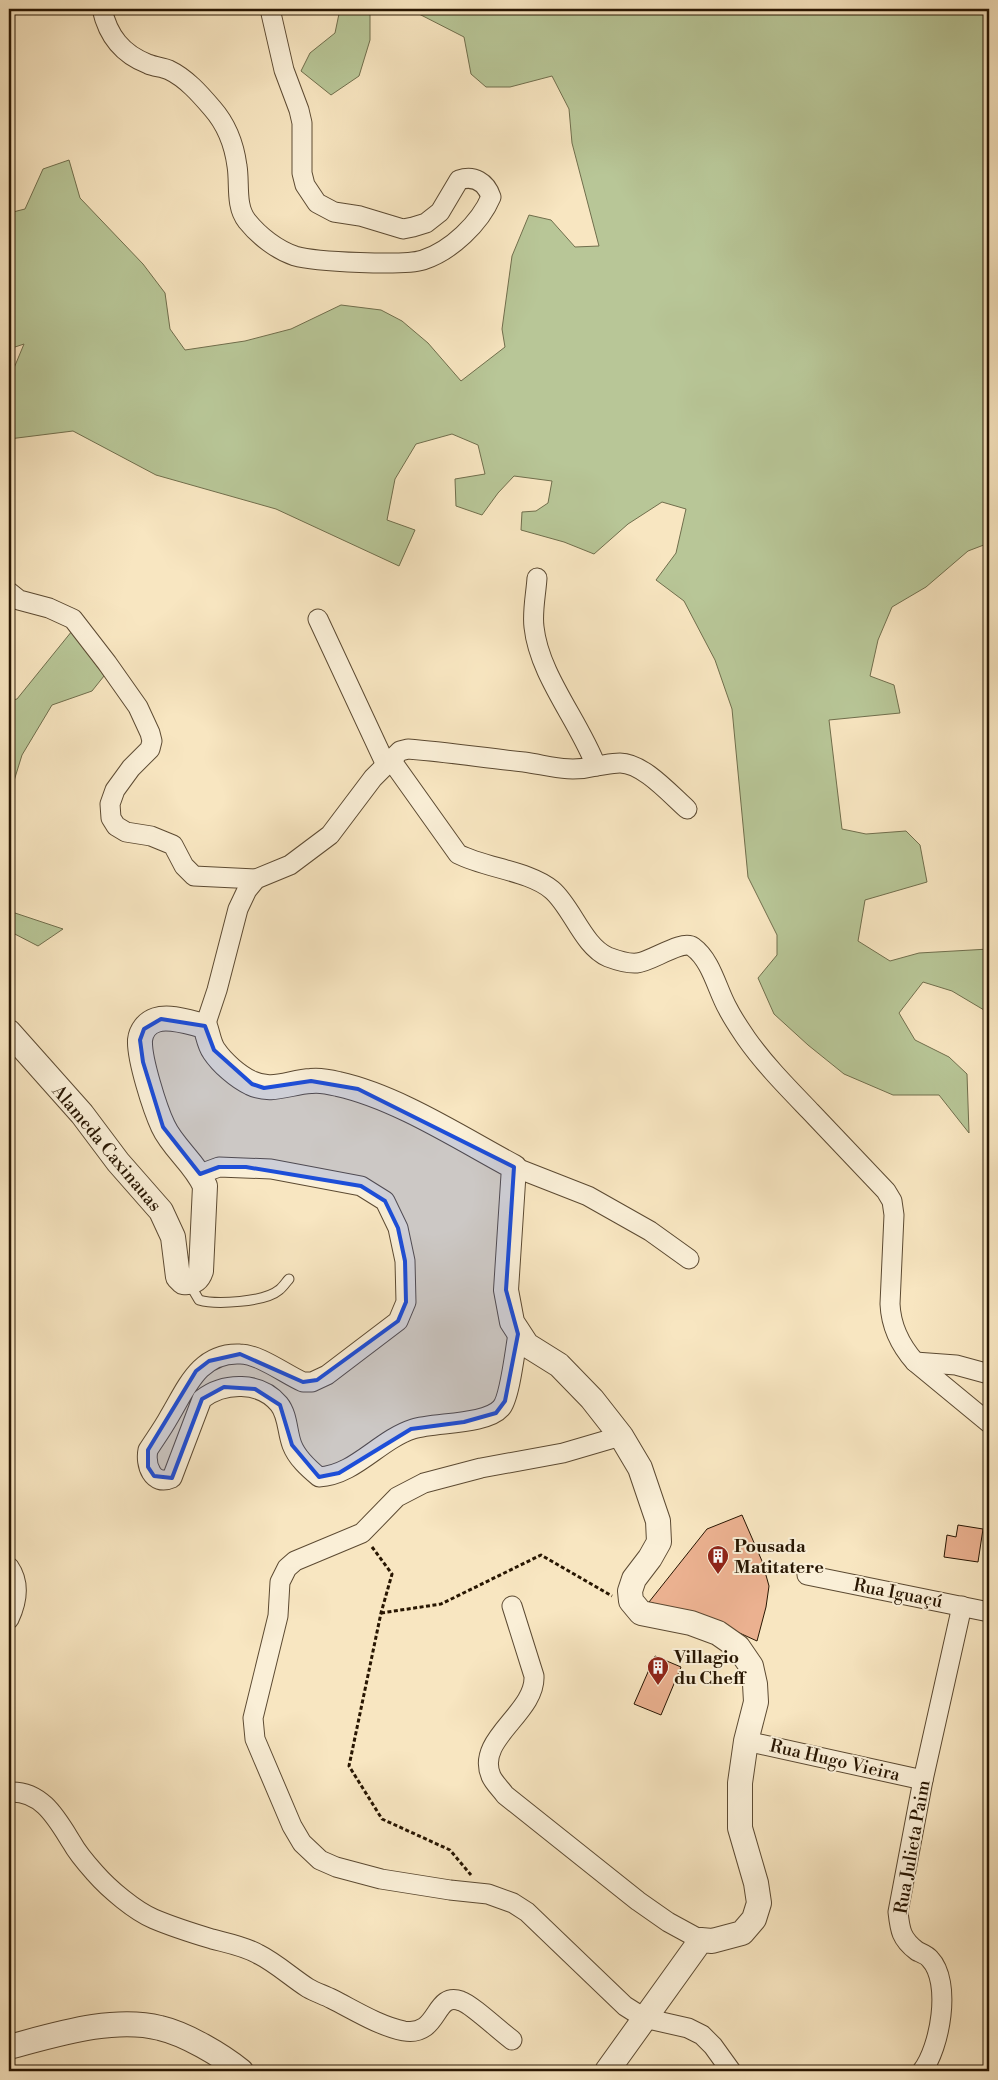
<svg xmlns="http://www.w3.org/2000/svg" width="998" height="2080" viewBox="0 0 998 2080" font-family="'Libre Bodoni',serif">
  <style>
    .green { fill: #b8c697; stroke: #706e4c }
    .building { fill: #ebb190; stroke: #281602 }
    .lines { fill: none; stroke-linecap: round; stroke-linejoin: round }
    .service-casing { stroke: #5c4a32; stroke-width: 11 }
    .minor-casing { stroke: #5c4a32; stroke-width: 21 }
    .tertiary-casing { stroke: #5c4a32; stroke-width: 26 }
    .path { stroke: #281602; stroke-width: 3; stroke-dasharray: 4 2.5; stroke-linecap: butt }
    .service { stroke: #faefd7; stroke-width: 9 }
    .minor { stroke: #faefd7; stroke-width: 19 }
    .tertiary { stroke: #faefd7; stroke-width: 24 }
    .marked { fill: #1d4ed8; fill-opacity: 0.2; stroke: #1d4ed8; stroke-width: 4; stroke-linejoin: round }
    .labels { text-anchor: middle; stroke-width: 4; stroke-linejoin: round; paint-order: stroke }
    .street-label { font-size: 18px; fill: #281602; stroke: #faefd7 }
    .poi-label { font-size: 18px; font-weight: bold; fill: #281602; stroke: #faefd7; text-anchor: start }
  </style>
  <rect width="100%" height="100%" fill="#f8e6c1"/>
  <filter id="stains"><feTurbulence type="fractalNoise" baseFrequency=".004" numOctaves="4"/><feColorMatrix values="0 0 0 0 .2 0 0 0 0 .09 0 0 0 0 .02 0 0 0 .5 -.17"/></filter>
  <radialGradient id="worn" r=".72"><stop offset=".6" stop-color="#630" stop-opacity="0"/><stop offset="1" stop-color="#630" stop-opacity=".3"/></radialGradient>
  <!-- green -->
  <g class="green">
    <polygon points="340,9 370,9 370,40 359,76 331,95 301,71 310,53 335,33"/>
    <polygon points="415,9 989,9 989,543 968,551 926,587 892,607 878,640 870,676 894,685 900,713 829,720 842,829 866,834 906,831 920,845 927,882 865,900 858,941 890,961 919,953 989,949 989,1013 952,991 923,982 899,1013 915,1040 949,1057 967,1074 969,1133 939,1095 893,1095 844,1074 808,1045 774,1014 758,978 777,955 777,935 748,877 732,709 715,660 684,601 656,580 676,553 686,509 662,502 628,524 594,554 564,542 521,530 522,512 536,511 548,503 552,481 514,476 498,493 482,515 456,506 455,479 485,474 478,445 452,434 416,444 395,479 387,520 415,530 399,566 276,509 156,475 73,431 9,439 9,380 24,344 9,349 9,213 25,209 43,169 69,160 80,198 143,264 165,293 170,329 185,350 245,341 291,329 341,305 381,310 402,321 428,343 461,381 505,347 502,329 512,256 529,215 551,220 575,247 599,246 572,143 569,109 552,76 510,87 486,87 471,74 464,37 419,14"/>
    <polygon points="72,631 104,676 92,691 52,705 22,755 9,797 9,701 17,699"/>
    <polygon points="9,911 63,929 38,946 9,931"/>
  </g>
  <!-- building -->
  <g class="building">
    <polygon points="742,1515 762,1561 769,1586 766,1607 757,1641 709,1619 649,1602 707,1529"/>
    <polygon points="958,1525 983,1529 978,1562 944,1557 947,1535 956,1537"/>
    <polygon points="655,1656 681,1667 661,1715 634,1704"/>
  </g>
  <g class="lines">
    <!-- service casing -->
    <g class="service-casing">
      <path id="service" d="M189,1283l10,17c17,5 66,2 80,-10 4,-3 7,-8 10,-11"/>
    </g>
    <!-- minor casing -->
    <g class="minor-casing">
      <g id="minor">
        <path d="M102,9c6,27 20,45 46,55 7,3 15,3 21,6 17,8 31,24 43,38 15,17 22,35 25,58 3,17 -2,40 10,55 12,15 30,29 48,35 20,6 110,10 128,4 28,-9 57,-37 68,-63 -5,-15 -17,-22 -32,-17l-19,32 -14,11 -13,4 -10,2 -43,-13 -26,-4 -17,-9 -12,-18 -3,-12v-50l-3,-13 -15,-40 -14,-61"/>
        <path d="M537,578c-1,16 -5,34 -3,49 5,48 45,94 62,139 8,-1 16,-3 24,-3 23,0 50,31 67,46"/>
        <polyline points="9,592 19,600 49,608 73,619 107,663 138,707 150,733 152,741 150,749 131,768 115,790 110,804 111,818 116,826 126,832 151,836 173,845 184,866 194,876 256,879"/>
        <polyline points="318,619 386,765"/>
        <path d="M391,760l9,-9 8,-2c39,3 77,9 116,13 27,4 45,11 72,4"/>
        <path d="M205,1026l12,-36 21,-81 9,-19 9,-11 34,-14 40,-30 43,-57 18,-18 67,94c27,14 72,17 94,36 20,17 31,56 56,67 8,3 19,7 29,6 14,-1 45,-24 56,-16 19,14 24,43 35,62 5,10 12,20 18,29 19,27 42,50 65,74 25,26 50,53 75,79l6,10 2,14 -4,89c1,23 10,41 25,58l74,61"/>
        <polyline points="514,1167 588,1196 650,1231 689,1259"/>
        <path d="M200,1174l19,-7 52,2 90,17 24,15 13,27 7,33 1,41 -8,19 -71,54 -15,7h-9c-18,-8 -44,-28 -63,-28 -41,-2 -54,35 -71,63 -6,11 -14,22 -21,33 -3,14 4,37 24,28l30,-79c22,-17 58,-18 77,5 9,11 8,28 13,41 5,13 16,23 27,32 36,-2 60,-37 94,-48 22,-7 73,-4 88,-21 9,-10 14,-58 17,-74"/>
        <polyline points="915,1362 956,1365 989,1374"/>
        <polyline points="621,1436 563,1453 481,1468 424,1483 397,1497 362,1533 295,1561 287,1568 280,1582 278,1616 253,1718 255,1739 292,1826 302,1843 320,1860 336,1867 381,1879 450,1890 488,1894 513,1903 527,1912 625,2006 644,2018 688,2028 702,2035 713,2046 731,2071"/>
        <path d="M9,1567c11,16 8,35 0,52"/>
        <polyline points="807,1575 989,1612"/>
        <path d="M512,1606l22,70c2,37 -59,63 -43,100 3,7 10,13 14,19l133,106 30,21 33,18"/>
        <polyline points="746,1741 923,1780"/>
        <path d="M9,1792c33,-2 48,27 63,51 6,11 15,21 23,30 14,16 40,38 59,46 19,8 38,14 58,20 15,4 32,7 46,15 18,9 33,23 50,34 7,4 16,7 24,11 22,11 47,27 72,32 36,6 29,-40 57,-30 10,3 40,31 51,39"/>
        <path d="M922,2071c18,-23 30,-89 8,-112 -3,-4 -9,-6 -13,-8 -16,-12 -17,-21 -19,-39l25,-132 39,-174"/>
      </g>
    </g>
    <!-- tertiary casing -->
    <g class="tertiary-casing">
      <g id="tertiary">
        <path d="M9,1032l73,82 36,48 43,49 12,26 5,40 5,5c10,1 15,-2 18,-11l4,-85c-10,-23 -32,-38 -42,-60 -8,-17 -24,-67 -23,-86 1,-9 7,-17 16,-20 14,-5 35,3 49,6 3,8 4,18 9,25 8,12 24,26 37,32 20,10 39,-1 60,-2 8,-1 19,1 27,3 59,13 122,54 176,83l-8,123 6,32 15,23 32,20 33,34 29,37 19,32 18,53 1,21 -9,16 -16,21 -4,12 1,10 10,12 50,10 27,10 20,14 13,19 4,18 1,18 -10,39 -6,42v45l16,55 3,20 -5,16 -12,14 -30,8 -11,-1 -94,131"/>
        <path d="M9,2047c46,-12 104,-31 151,-19 26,6 61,27 81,43"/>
      </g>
    </g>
    <!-- path -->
    <g class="path">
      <polyline points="372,1547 392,1574 381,1613 349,1766 382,1819 450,1850 471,1875"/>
      <polyline points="381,1613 441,1604 541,1555 612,1596"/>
    </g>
    <!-- service -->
    <use href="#service" class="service"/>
    <!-- minor -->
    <use href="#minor" class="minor"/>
    <!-- tertiary -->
    <use href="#tertiary" class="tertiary"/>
  </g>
  <!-- marked area -->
  <path class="marked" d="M161,1019l44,7 9,24 38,34 12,4 47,-7 47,8 156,78 -8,123 12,44 -13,67 -9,12 -32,9 -53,7 -72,44 -20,4 -27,-32 -12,-40 -25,-16 -31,-2 -22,12 -30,79 -18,-2 -6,-9v-17l48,-79 13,-10 31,-7 63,28 14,-2 81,-59 8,-19 -1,-41 -7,-33 -13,-27 -24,-15 -115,-19h-27l-19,7 -37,-47 -20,-65 -3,-22 4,-11z"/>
  <!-- icons -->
  <defs>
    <g id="building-pin" transform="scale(1.125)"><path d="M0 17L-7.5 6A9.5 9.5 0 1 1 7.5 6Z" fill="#8f2418" stroke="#faefd7"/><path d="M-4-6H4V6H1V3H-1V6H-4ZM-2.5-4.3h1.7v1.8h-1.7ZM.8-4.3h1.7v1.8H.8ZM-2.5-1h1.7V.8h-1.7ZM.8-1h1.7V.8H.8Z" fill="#fff"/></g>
  </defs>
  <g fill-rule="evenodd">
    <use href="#building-pin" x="718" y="1556"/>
    <use href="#building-pin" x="658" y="1667"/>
  </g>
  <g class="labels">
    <!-- street labels -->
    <g class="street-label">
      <text transform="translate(107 1148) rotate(50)" y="6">Alameda Caxinauas</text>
      <text transform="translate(898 1593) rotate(11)" y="6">Rua Iguaçú</text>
      <text transform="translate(835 1760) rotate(13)" y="6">Rua Hugo Vieira</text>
      <text transform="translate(912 1847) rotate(-80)" y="6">Rua Julieta Paim</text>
    </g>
    <!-- poi labels -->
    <g class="poi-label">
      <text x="734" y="1552">Pousada<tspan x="734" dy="21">Matitatere</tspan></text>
      <text x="674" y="1663">Villagio<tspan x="674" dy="21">du Cheff</tspan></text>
    </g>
  </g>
  <!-- margin -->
  <rect width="998" height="2080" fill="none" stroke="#f8e6c1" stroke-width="30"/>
  <rect x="10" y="10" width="978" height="2060" fill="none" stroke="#281602" stroke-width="2.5"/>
  <rect x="15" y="15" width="968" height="2050" fill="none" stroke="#281602"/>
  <rect width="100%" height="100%" filter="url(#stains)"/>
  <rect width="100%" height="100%" fill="url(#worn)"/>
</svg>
